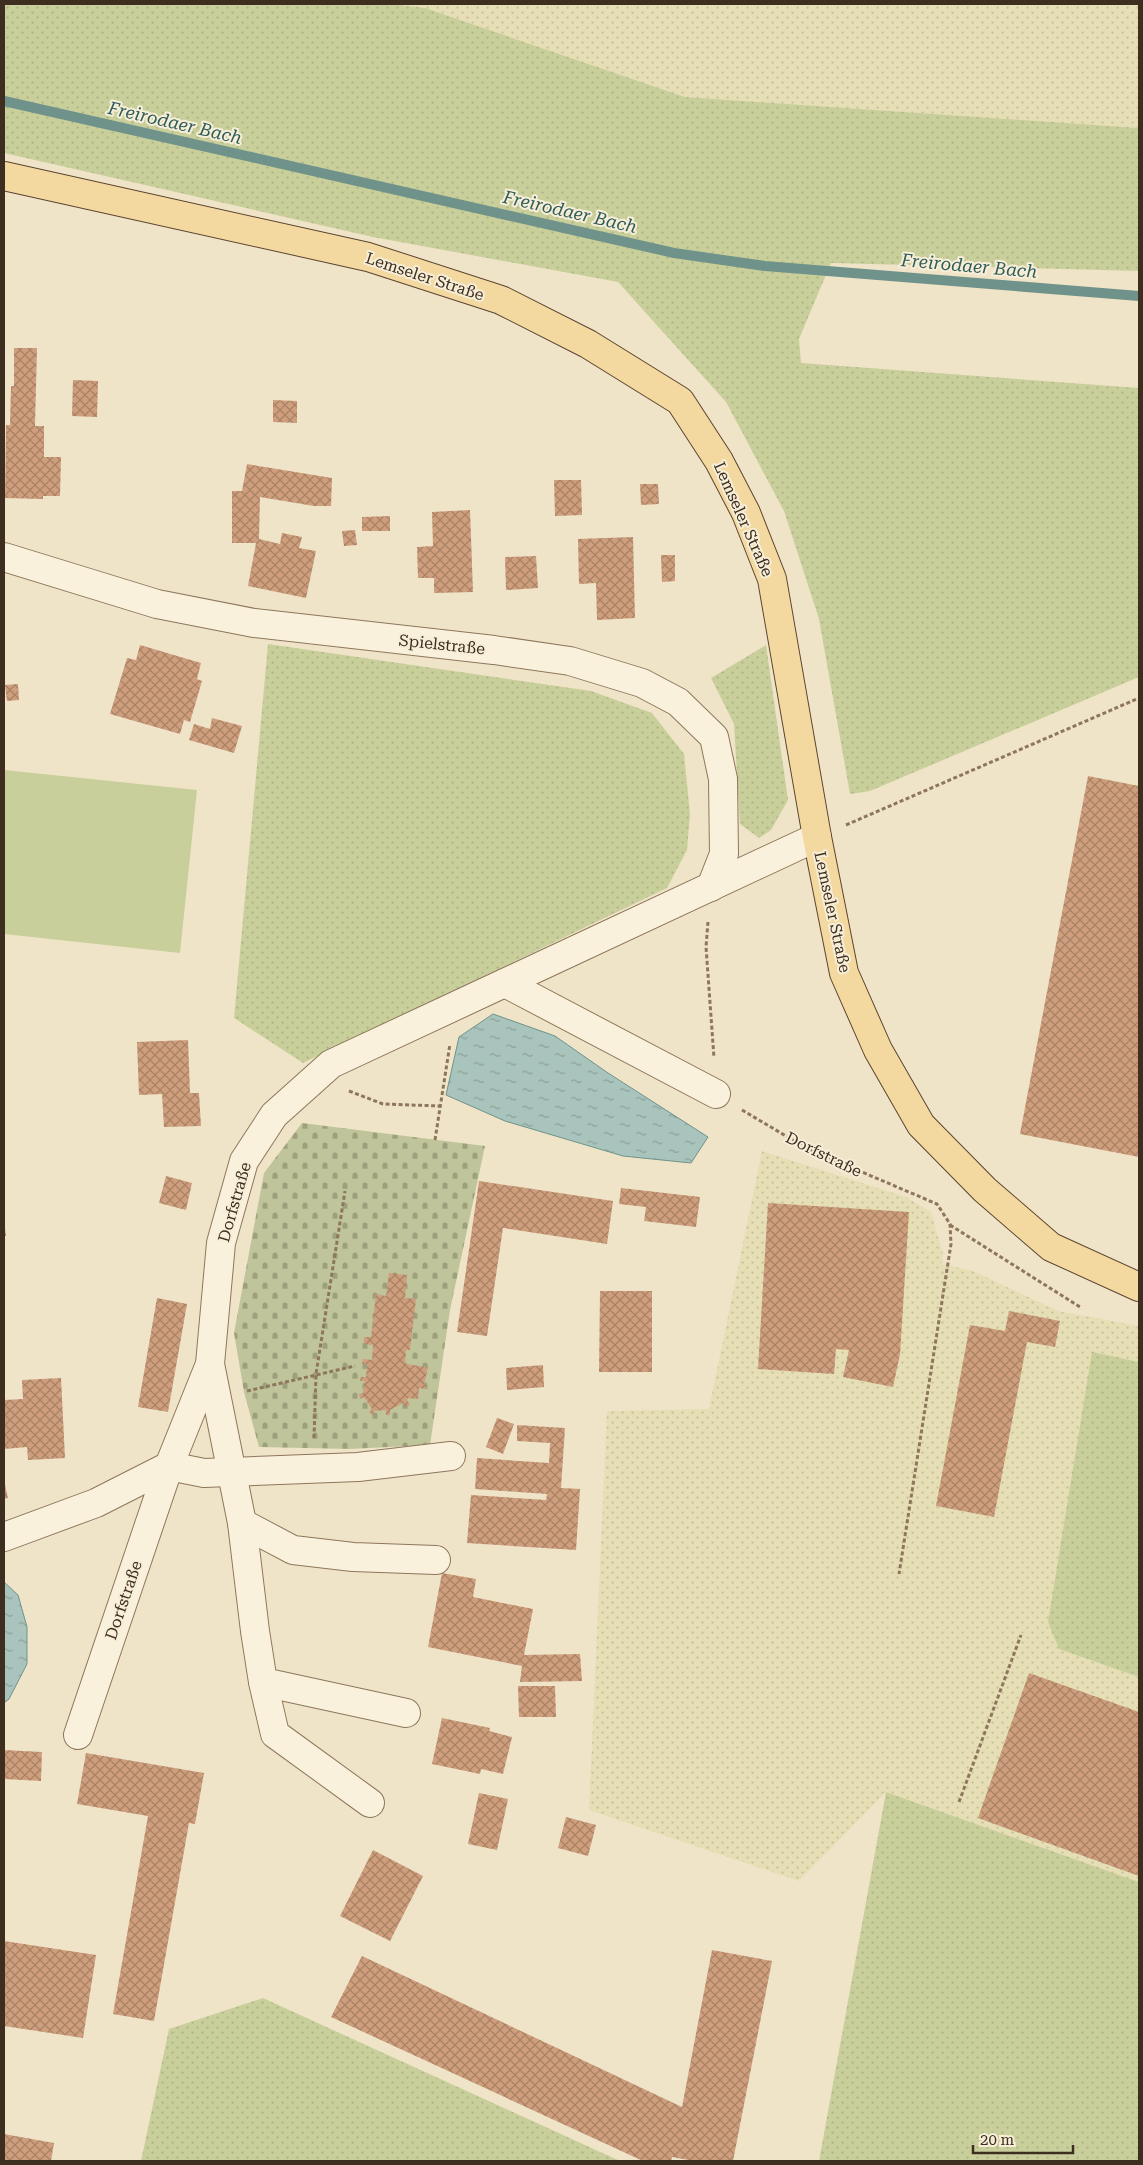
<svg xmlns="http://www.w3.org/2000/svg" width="1143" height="2165" viewBox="0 0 1143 2165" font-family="'Roboto Serif',serif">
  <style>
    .farmland { fill: url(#farmland-dots) }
    .grass { fill: url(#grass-dots) }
    .cemetery { fill: url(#cemetery-stones) }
    .garden { fill: #c9cf9b }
    .water { fill: url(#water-ripples); stroke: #6f938a }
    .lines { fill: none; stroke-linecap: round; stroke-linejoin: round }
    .stream { stroke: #6f938a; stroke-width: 10 }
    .building { fill: url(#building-cross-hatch) }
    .minor-casing { stroke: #8d765c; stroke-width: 30 }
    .major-casing { stroke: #5b4430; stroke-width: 30 }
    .path { stroke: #8d765c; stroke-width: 3; stroke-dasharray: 4 2.5; stroke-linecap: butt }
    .minor { stroke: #faf1dc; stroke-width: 28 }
    .major { stroke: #f3d9a0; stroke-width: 28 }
    .labels { text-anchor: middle; stroke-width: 4; stroke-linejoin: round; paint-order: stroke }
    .street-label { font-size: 16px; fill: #3d2e20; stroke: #f7eed8 }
    .water-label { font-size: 18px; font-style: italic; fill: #2f5d5a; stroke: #f7eed8 }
  </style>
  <defs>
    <pattern id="farmland-dots" width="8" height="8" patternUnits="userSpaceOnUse" patternTransform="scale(1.25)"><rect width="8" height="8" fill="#e6deb5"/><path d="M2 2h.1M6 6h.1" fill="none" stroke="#c6bf9b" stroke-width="1.8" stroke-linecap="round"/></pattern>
    <pattern id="grass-dots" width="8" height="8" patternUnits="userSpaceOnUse" patternTransform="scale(1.25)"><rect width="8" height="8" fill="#c9cf9b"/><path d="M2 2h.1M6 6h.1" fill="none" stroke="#aeb285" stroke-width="1.8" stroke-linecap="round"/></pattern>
    <pattern id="cemetery-stones" width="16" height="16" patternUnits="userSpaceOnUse" patternTransform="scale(1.25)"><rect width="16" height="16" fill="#bfc49a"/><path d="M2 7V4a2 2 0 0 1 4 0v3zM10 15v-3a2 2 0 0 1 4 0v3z" fill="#9ca07d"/></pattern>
    <pattern id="water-ripples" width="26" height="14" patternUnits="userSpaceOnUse" patternTransform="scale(1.25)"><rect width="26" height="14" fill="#a9c4bc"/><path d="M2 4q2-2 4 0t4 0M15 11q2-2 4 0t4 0" fill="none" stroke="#8ba098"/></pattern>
    <pattern id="building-cross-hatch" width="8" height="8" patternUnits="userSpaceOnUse" patternTransform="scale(1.25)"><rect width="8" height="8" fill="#cf9f7d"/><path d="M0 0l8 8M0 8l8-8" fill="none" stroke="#a98266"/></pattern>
  </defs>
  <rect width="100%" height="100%" fill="#f0e4c8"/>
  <!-- farmland -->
  <g class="farmland">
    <polygon points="392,4 1139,4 1139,128 685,97 425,8"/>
    <polygon points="762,1151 906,1197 931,1212 943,1254 942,1264 973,1271 1058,1311 1139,1326 1139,1882 886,1792 799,1881 589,1810 607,1411 709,1409"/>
  </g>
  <!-- grass -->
  <g class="grass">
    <polygon points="4,4 392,4 425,8 685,97 1139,128 1139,271 831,263 799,339 801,363 1139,388 1139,677 870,791 850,794 819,619 784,511 726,402 618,282 373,237 4,153"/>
    <polygon points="268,644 591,691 652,713 684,754 690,814 687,850 667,888 303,1063 234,1018"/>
    <polygon points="766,645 788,800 771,830 759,838 740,824 734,724 711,678"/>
    <polygon points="1092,1352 1139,1362 1139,1677 1059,1649 1048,1622"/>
    <polygon points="886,1792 1139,1882 1139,2161 819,2161"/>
    <polygon points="263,1998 620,2161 141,2161 169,2029"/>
  </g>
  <!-- cemetery -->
  <polygon class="cemetery" points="302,1123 485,1146 450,1310 430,1445 349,1449 259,1447 244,1392 234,1333 264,1173"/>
  <!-- garden -->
  <polygon class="garden" points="4,770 197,790 180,953 4,934"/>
  <!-- water -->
  <g class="water">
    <polygon points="493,1014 555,1036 608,1073 708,1137 691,1163 623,1156 505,1121 446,1095 459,1037"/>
    <polygon points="4,1582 18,1595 27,1627 27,1664 9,1699 4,1703"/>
  </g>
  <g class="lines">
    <!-- stream -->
    <polyline class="stream" points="4,101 674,253 765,266 1139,296"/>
  </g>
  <!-- building -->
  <g class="building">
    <polygon points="14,348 37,348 35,426 44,426 44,457 61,457 60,496 43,496 43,499 5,498 6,425 10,425 11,386 14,386"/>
    <polygon points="73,380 98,381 97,417 72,416"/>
    <polygon points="273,400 297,401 297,423 273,422"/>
    <polygon points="247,464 332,478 331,506 314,506 260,497 259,539 280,544 282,533 302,537 299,548 316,551 306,598 248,586 256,543 232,543 232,491 242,491"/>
    <polygon points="554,480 581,480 582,515 555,516"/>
    <polygon points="640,484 658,484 659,504 641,505"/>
    <polygon points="470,510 473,592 434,593 434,578 418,578 417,547 433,546 432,512"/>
    <polygon points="390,516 390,531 362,531 362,517"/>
    <polygon points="355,530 357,545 344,546 342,531"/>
    <polygon points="633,537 635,618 597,620 596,583 579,584 578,539"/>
    <polygon points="661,555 675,555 675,581 662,582"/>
    <polygon points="536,556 538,588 506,590 505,557"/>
    <polygon points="140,645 201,663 197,679 202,681 190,722 184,720 180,734 110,714 127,658 136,660"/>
    <polygon points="18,684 19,700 7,701 5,685"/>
    <polygon points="212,718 242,726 234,753 189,740 194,724 210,729"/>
    <polygon points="1088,776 1139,786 1139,1157 1020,1134"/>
    <polygon points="188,1040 190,1093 199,1093 201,1126 164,1127 162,1094 139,1095 137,1042"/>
    <polygon points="166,1176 192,1183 186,1210 159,1203"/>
    <polygon points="479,1181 613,1201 607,1244 503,1228 487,1336 457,1332"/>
    <polygon points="621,1188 700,1197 696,1227 644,1221 646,1207 619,1204"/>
    <polygon points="768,1203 909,1212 900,1354 893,1387 843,1377 849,1350 836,1349 834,1374 758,1369"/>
    <polygon points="4,1220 6,1236 4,1236"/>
    <polygon points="389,1273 407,1275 405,1298 416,1299 410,1350 406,1350 405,1364 428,1367 424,1385 426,1385 426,1389 419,1388 418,1399 408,1398 407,1400 410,1405 406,1407 403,1403 390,1410 390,1415 386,1415 386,1410 374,1411 373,1415 369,1413 372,1409 364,1397 360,1399 359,1394 363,1393 365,1381 360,1381 361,1377 366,1377 367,1364 362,1364 363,1359 372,1360 373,1345 364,1344 364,1337 371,1337 376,1294 386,1296"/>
    <polygon points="600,1291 652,1291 652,1372 599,1372"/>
    <polygon points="157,1298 187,1304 168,1412 138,1407"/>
    <polygon points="1009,1311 1060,1321 1055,1347 1027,1342 994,1517 936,1506 970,1325 1005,1331"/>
    <polygon points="543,1365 544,1387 507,1390 506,1368"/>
    <polygon points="61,1378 65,1458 28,1460 27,1447 4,1449 4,1400 23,1399 22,1380"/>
    <polygon points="497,1418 514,1424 503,1454 486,1447"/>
    <polygon points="517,1425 565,1428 561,1488 580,1489 576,1550 467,1543 471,1495 546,1500 547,1494 475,1489 477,1458 549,1463 550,1443 517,1441"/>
    <polygon points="4,1480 8,1498 4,1499"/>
    <polygon points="442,1573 476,1579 473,1597 533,1609 524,1655 580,1654 582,1681 520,1682 522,1666 428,1647"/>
    <polygon points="1029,1673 1139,1712 1139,1876 978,1818"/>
    <polygon points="518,1686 555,1686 556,1717 519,1717"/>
    <polygon points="442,1718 490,1728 489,1731 512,1737 503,1774 481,1769 480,1774 432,1764"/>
    <polygon points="4,1750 42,1752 41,1781 4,1779"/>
    <polygon points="86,1753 204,1773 195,1824 189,1823 154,2021 113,2014 148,1816 77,1804"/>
    <polygon points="479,1793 508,1799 497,1850 468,1844"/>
    <polygon points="566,1817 596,1825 588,1856 558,1848"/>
    <polygon points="373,1850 423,1876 390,1941 340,1916"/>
    <polygon points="4,1941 96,1955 83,2038 4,2026"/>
    <polygon points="712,1950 772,1961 733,2161 694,2161 672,2157 671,2161 643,2161 331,2017 362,1956 682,2107"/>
    <polygon points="4,2134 54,2143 51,2161 4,2161"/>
  </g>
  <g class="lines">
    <!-- minor casing -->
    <g class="minor-casing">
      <g id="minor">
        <polyline points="4,557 157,604 254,623 494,650 570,661 642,683 678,702 714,737 723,779 724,854 711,887"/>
        <polyline points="505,983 716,1094"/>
        <polyline points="210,1364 242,1523 255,1631 263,1682 406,1713"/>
        <polyline points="242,1523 293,1550 353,1557 436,1560"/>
        <polyline points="4,1537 96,1503 169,1466 210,1364 221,1243 244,1161 274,1115 331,1064 817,837"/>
        <polyline points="263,1682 275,1734 370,1803"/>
        <polyline points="78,1735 169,1466 204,1473 358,1467 451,1456"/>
      </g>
    </g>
    <!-- major casing -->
    <g class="major-casing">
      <polyline id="major" points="4,176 368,257 501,300 588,344 680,401 719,461 746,513 772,579 817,837 844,973 878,1050 921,1125 985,1190 1051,1247 1139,1287"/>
    </g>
    <!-- path -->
    <g class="path">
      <polyline points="846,825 1139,698"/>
      <polyline points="708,922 706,947 714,1058"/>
      <polyline points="349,1091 383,1104 440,1106"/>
      <polyline points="742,1110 808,1149 937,1204 950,1224 951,1244 899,1574"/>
      <polyline points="435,1140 450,1044"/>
      <polyline points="950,1225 1080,1307"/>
      <polyline points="247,1391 355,1366"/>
      <polyline points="314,1438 316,1374 345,1191"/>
      <polyline points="959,1802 1021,1635"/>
    </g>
    <!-- minor -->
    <use href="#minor" class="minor"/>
    <!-- major -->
    <use href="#major" class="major"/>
  </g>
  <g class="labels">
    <!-- street labels -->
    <g class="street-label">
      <text transform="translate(425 276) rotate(18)" y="6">Lemseler Straße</text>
      <text transform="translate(744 519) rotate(66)" y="6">Lemseler Straße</text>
      <text transform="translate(442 644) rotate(6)" y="6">Spielstraße</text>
      <text transform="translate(833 912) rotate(78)" y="6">Lemseler Straße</text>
      <text transform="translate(824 1154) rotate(26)" y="6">Dorfstraße</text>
      <text transform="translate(234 1202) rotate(-74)" y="6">Dorfstraße</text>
      <text transform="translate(123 1600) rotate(-71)" y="6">Dorfstraße</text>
    </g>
    <!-- water labels -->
    <g class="water-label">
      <text transform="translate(175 123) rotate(13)" y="6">Freirodaer Bach</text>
      <text transform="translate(570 212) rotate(13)" y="6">Freirodaer Bach</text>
      <text transform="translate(969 266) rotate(5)" y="6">Freirodaer Bach</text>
    </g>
  </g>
  <!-- border -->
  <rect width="1143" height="2165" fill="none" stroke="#3d2e20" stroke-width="10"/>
  <!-- scale -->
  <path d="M973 2145v8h100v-8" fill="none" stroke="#3d2e20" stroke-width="2.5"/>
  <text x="980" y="2145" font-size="15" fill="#3d2e20" stroke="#f7eed8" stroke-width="4" paint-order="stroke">20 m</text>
</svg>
